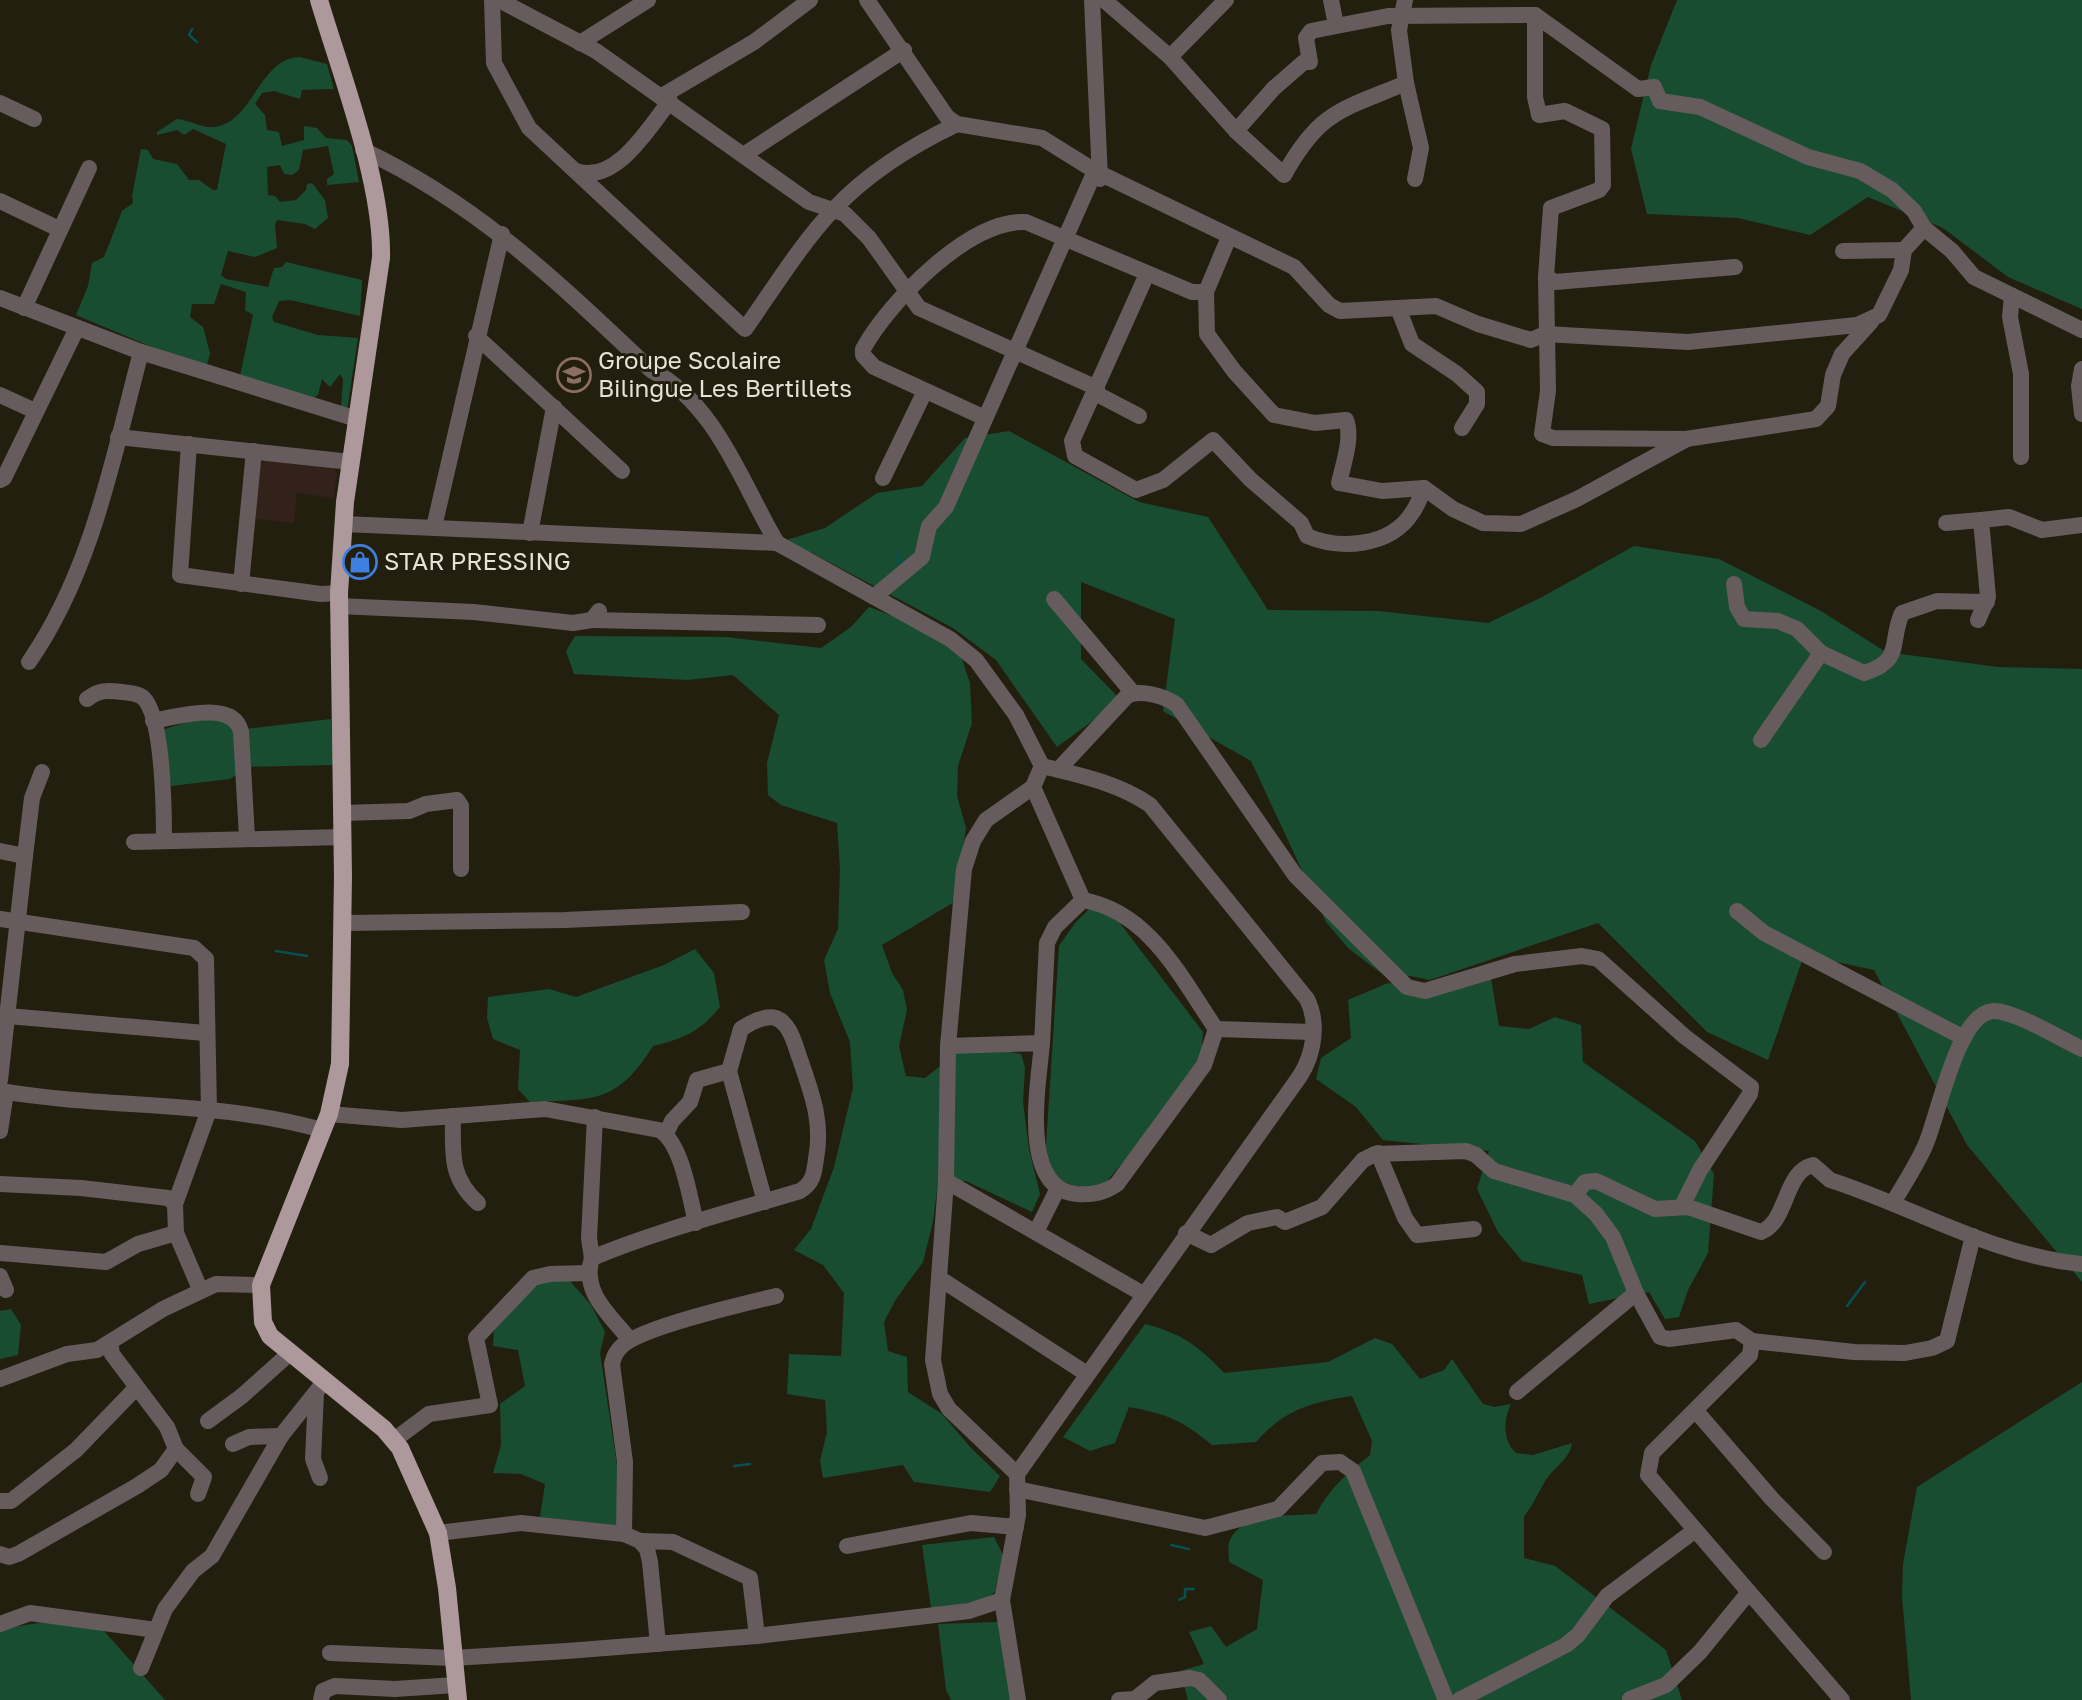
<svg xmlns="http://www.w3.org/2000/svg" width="2082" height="1700" viewBox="0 0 2082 1700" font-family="'Golos Text',sans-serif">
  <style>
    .education { fill: #322219 }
    .green { fill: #184d31 }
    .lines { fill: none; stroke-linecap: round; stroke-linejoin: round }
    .stream { stroke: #065053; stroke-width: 2.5 }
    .minor { stroke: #665c5d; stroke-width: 16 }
    .major { stroke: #ad989b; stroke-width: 18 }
    .labels { text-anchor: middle; stroke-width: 6; stroke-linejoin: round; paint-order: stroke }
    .poi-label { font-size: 24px; fill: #e5e3d8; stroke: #231f0e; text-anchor: start }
  </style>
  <rect width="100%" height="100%" fill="#231f0e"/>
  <!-- education -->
  <polygon class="education" points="265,461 333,467 337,474 334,498 297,493 294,523 255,519 258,465"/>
  <!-- green -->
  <g class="green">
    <polygon points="1677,0 2082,0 2082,309 2008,277 1943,228 1868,197 1810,235 1738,218 1647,214 1631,149 1651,65"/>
    <path d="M300,57l27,7 7,25 -32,1 -2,9 -26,-8 -12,2 -7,11 10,11 2,15 12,2 3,14 22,-6v-14l13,2 9,10 21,2 5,6 7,36 -32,3v-6l7,-5 -6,-28 -25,4 -4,20 -7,5 -8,-1 -4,-9 -13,2 1,28 7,1 5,6 16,-2 10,-10 1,-6 5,-1 13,17 3,18 -13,11 -10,-5 -28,-4 -2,5 2,23 -22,9 -27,-6 -7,24 5,4 42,8 6,-19 8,-1 4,-5 76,18 -2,36 -70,-16 -11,1 -7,16 2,5 44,13 40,3 -11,73 -6,-4 2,-28 -3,-5 -10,13 -8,-8 -4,16 -4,3 -74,-22 13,-61 -8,-5 1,-18 -25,-8 -7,20h-22l-2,13 13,10 7,26 -3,12 -41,-12 -90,-38 12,-29 4,-23 12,-6 18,-46 11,-8 -1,-7 9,-47 7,1 5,9 24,5 12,16h10l14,10h4l9,-46 -33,-15 -9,6 -7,-5 -20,5v-3l20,-13c13,1 26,10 38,8 39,-6 44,-69 85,-70z"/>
    <polygon points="1009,431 1139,502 1208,517 1268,610 1378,611 1488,623 1542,597 1634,546 1719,559 1821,611 1886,652 1998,667 2082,669 2082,1282 1967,1145 1874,970 1804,955 1768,1060 1707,1032 1598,923 1430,980 1410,976 1386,977 1348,948 1326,922 1251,761 1163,711 1175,619 1081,582 1081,659 1121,700 1057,747 996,660 953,628 812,553 777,543 825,528 877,493 922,486 965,438"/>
    <polygon points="869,607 906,621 936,638 962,659 970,683 972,723 958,766 957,796 966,828 956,901 882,945 892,973 903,990 907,1010 899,1046 906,1076 925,1078 957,1053 994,1049 1021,1054 1025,1067 1023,1102 1029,1149 1040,1194 1032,1212 966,1181 938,1182 933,1222 923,1262 896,1299 884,1322 888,1351 907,1357 908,1392 942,1414 971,1448 1000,1476 990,1492 914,1482 903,1465 823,1478 820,1461 827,1432 825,1400 787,1394 789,1354 841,1356 844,1293 823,1265 794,1250 811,1229 834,1167 853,1088 850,1042 830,993 824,960 838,929 840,870 837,823 781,805 768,795 767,763 779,715 733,675 688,680 574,674 566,651 575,636 726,637 821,648 851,627"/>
    <polygon points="239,716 245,729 331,719 333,765 248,767 230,779 171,786 166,768 162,730 187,722"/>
    <path d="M1089,909l27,9 87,114 -2,25 -66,91 -33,39c-28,2 -42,-2 -57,-26l14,-215 16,-23z"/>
    <path d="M695,949l19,24 6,34c-19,24 -37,32 -67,39 -37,59 -60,53 -123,56l-12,-13 2,-39 -27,-11 -6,-21 1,-21 61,-8 27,8 88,-32z"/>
    <polygon points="1491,978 1499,1026 1529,1029 1555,1017 1581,1025 1583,1062 1695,1141 1714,1174 1708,1253 1688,1290 1679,1317 1665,1319 1649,1292 1589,1304 1582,1275 1522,1261 1498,1232 1477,1189 1489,1151 1383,1140 1356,1107 1316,1079 1321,1058 1351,1038 1348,1000 1388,983 1427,986"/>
    <polygon points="570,1281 591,1305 605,1332 600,1353 620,1485 619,1526 540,1517 545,1484 521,1474 493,1473 501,1445 500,1404 525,1386 518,1350 493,1346 494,1331 538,1282"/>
    <polygon points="11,1309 21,1325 18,1355 0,1359 0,1311"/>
    <path d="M1145,1324c36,9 54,22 79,49l104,-11 47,-24 17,6 28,35 24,-9 8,-11 31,45 11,3 17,-3c-8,15 -8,38 5,49l17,2 39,-12c-2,17 -20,25 -28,40 -7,12 -11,22 -20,33v42l31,8 111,84 16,50h-494l-8,-29 24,-7 -15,-32 22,-6 15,21 31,-18 6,-49 -34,-18c0,-7 -2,-16 1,-22 12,-28 61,-24 86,-26 13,-25 32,-42 54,-59l2,-14 -20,-45c-41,6 -68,14 -96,46l-44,3c-30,-25 -45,-31 -83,-38l-14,36 -25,8 -27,-14z"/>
    <polygon points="2082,1382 2082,1700 1911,1700 1902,1596 1903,1564 1917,1487"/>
    <polygon points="994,1537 1003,1555 995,1592 986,1599 971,1603 931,1608 922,1545"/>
    <polygon points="90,1615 165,1700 0,1700 0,1629"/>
    <polygon points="998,1622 1011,1700 951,1700 946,1690 938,1624"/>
  </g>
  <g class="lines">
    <!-- stream -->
    <g class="stream">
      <polyline points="192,29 189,35 197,42"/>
      <polyline points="897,552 901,566"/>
      <polyline points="276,951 307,956"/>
      <polyline points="1847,1306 1865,1282"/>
      <polyline points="734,1466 750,1464"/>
      <polyline points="1171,1545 1189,1549"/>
      <polyline points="1179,1600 1185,1597 1185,1589 1194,1589"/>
    </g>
    <!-- minor -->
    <g class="minor">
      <path d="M492,0l2,63 35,65 216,201c27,-38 57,-87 89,-120 34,-36 79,-64 123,-85"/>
      <polyline points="499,0 596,51 809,202 845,214 869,238 919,308 1097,388"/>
      <polyline points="867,0 947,117 957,124 1042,138 1095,171 1294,267 1329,305 1340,311 1436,306 1478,324 1531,340 1545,334 1688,342 1857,325 1879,315 1901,270 1904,250 1924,228"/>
      <polyline points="1092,0 1100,179"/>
      <path d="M1104,0l66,57 66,74 48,44c36,-65 58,-65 122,-92"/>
      <polyline points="1331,0 1336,25"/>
      <polyline points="1405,0 1399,30 1406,83 1421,148 1415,179"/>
      <polyline points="1535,15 1535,97 1539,115 1565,111 1602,129 1603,185 1599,190 1551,208 1546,277"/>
      <polyline points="580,43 648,0"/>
      <polyline points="1170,57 1226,0"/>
      <polyline points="662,96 754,42 810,0"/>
      <polyline points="0,103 34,119"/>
      <polyline points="1236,131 1274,88 1304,62 1310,62 1306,38 1311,31 1388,16 1535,15 1638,89 1654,87 1660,101 1700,107 1808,157 1860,171 1892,190 1914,211 1924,228 1952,251 1974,277 2082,330"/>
      <path d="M363,150c115,54 197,134 288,220 65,33 91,114 126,173"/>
      <polyline points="745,154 904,50"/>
      <path d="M576,171c40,14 73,-44 94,-70"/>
      <polyline points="0,201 59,229"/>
      <path d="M1229,237l-23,55 1,42 27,37 40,44 41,8 31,-3c7,17 -3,45 -7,63l43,8 42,-3"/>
      <polyline points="1843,251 1904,250"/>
      <polyline points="1735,267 1555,282 1546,277 1548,391 1542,434 1553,438 1686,439 1816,419 1828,406 1833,375 1842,354 1871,322"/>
      <path d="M1147,274l-75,167 3,15 61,34 27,-10 50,-40 38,40 50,43 6,13c33,14 83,11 105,-23 5,-7 9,-17 12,-25"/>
      <polyline points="2012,296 2010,317 2021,374 2021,457"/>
      <polyline points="0,298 141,352 357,419"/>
      <polyline points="24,308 89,168"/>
      <polyline points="1398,308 1412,344 1457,374 1477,392 1477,404 1462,428"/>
      <polyline points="476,336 622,471"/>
      <polyline points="2082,369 2079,386 2082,414"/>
      <polyline points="1095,393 1139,416"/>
      <polyline points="0,395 35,411"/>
      <path d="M985,418l-111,-51 -11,-12v-6c26,-47 106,-130 163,-127l166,70h14"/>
      <polyline points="118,437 351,462"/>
      <polyline points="189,444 180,575 321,594 339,593"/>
      <polyline points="883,478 925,391"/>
      <polyline points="0,480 4,478 77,328"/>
      <polyline points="1424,488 1453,509 1483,523 1521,524 1577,499 1685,440"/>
      <polyline points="1946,523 1981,520"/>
      <polyline points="343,524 777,543 950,639 976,660 1016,715 1042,766 1033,787 986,820 973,841 964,869 948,1046 946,1181 933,1360 940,1394 949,1409 1017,1474"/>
      <polyline points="434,527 502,234"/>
      <polyline points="530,533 554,407"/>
      <polyline points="241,584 254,451"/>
      <path d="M1734,584l3,23 7,12 34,2 19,8 24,24 43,20c40,-12 25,-31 38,-60l35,-12 50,1"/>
      <polyline points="874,597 922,557 929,526 946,507 1095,171"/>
      <polyline points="1054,599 1133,693"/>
      <polyline points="338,606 474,612 573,623 592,620 599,611"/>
      <polyline points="592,620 818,625"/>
      <polyline points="1978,620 1988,597 1981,520 2009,517 2042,530 2082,525"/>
      <path d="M29,662c63,-91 84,-204 112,-310"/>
      <path d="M87,699c12,-9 19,-9 35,-7 8,1 19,1 24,9 17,24 18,108 18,139"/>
      <path d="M153,721c23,-4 81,-22 88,11l6,105"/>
      <polyline points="1761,740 1821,653"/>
      <path d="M1058,770l69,-74c13,-7 38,0 50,9l118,170 112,112 18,4 90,-27 67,-8 16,3 86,77 67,51 -1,7 -50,76 -18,36"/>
      <polyline points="1033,787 1083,900"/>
      <polyline points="342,813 409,811 426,804 457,800 461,806 461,869"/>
      <polyline points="134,842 343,837"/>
      <polyline points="0,851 25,856 0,1080"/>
      <polyline points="25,856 32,798 42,772"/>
      <polyline points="1737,911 1764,933 1964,1038"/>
      <polyline points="0,919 194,948 206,959 209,1110 175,1204"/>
      <polyline points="343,923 565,920 742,912"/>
      <polyline points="8,1016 205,1033"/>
      <polyline points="1216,1029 1313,1032"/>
      <path d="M948,1046l94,-3 5,-100 8,-16 28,-27c67,12 98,78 133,129l-12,36 -87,119c-13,9 -24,11 -40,10 -59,-5 -38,-112 -35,-151"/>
      <path d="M0,1091c107,18 217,9 322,39"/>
      <path d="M329,1114l73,6 143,-11 114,21c23,12 31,69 37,93"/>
      <path d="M453,1116c0,37 -4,61 25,87"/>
      <polyline points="0,1131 6,1092"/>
      <polyline points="666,1134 672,1121 690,1102 697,1080 729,1071"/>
      <polyline points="1378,1153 1405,1218 1417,1235 1474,1229"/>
      <polyline points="946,1181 1143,1294"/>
      <polyline points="0,1184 81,1188 168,1198 175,1204 176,1233 200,1289"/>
      <path d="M1575,1195l10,-13 11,-1 59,28 33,-2 73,25c27,-10 23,-61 52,-67l17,15c84,27 163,76 252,84"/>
      <path d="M1893,1203c11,-19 23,-37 32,-57 13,-28 32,-133 68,-135 20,-1 68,28 89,38"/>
      <polyline points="1036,1232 1058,1188"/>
      <polyline points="1186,1233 1211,1245 1248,1223 1277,1217 1285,1222 1322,1207 1363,1160 1375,1154 1466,1151 1476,1155 1494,1171 1575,1195 1596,1214 1613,1237 1636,1293 1660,1337 1669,1339 1736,1330 1752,1341 1854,1352 1905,1353 1932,1348 1947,1341 1973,1236"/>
      <polyline points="0,1253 106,1262 138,1244 176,1233"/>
      <polyline points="592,1258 589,1238 595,1117"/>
      <polyline points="0,1276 6,1290"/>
      <polyline points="939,1278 1087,1374"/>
      <path d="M630,1340c-20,-25 -49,-48 -38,-82 67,-28 139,-46 208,-67 13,-8 14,-17 16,-32 7,-37 -4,-65 -16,-100 -5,-13 -9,-35 -24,-41 -11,-3 -26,5 -35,11l-12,42 36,131"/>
      <polyline points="1752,1341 1750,1355 1652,1453 1648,1475 1842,1700"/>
      <polyline points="110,1343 112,1354 167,1427 176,1449 204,1477 198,1494"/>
      <polyline points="0,1379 67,1354 97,1350 163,1309 216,1284 261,1285"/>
      <polyline points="1517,1392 1636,1293"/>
      <polyline points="316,1393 313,1459 320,1478"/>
      <polyline points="1696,1411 1772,1499 1824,1552"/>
      <polyline points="208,1421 242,1396 290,1353"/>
      <polyline points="394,1440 429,1414 490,1405 476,1338 533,1278 550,1274 588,1273"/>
      <polyline points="233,1444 249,1437 281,1436"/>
      <polyline points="1017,1489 1205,1528 1278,1509 1322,1463 1340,1462 1353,1471 1446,1700"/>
      <polyline points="0,1501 11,1501 76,1450 136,1388"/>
      <polyline points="438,1533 521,1523 624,1534 640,1541 647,1549 650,1562 658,1644"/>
      <path d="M624,1534l1,-72 -13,-98c2,-8 4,-13 11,-19 23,-19 120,-41 153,-49"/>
      <polyline points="640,1541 673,1542 750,1578 757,1636"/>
      <polyline points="847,1546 971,1523 1016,1527"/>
      <polyline points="0,1554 9,1557 18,1554 137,1486 161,1470 176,1449"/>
      <polyline points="0,1624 30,1613 156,1630"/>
      <polyline points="330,1653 453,1658 567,1651 757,1636 969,1611 1002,1600"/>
      <polyline points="141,1668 165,1609 193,1571 212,1556 281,1436 324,1382"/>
      <polyline points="1630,1699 1666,1685 1700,1652 1749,1592"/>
      <polyline points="321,1700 323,1691 335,1686 395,1689 456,1685"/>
      <path d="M1018,1700l-16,-100 16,-85 -1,-41 283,-398c14,-22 19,-53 7,-77l-157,-194c-32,-22 -71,-30 -108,-39"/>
      <polyline points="1119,1700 1135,1699 1155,1683 1190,1678 1199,1680 1219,1700"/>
      <polyline points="1459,1700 1566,1645 1578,1635 1607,1596 1694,1531"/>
    </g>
    <!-- major -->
    <path class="major" d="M319,0c22,74 64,183 62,258l-36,244 -6,91 4,284 -3,187 -11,50 -68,171 2,37 7,14 114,93 16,19 38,85 9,55 11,112"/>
  </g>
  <!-- icons -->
  <defs>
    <g id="school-ring" transform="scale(1.75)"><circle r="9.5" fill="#231f0e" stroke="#8d6e63" stroke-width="1.5"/><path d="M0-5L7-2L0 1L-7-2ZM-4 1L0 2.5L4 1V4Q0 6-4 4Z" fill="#8d6e63"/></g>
    <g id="shop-ring" transform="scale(1.75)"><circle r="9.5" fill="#231f0e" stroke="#3f7fe0" stroke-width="1.5"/><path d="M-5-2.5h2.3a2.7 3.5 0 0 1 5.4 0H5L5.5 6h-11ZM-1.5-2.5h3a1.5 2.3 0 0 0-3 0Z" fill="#3f7fe0"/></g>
  </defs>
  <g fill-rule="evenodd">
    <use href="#school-ring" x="574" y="375"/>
    <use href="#shop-ring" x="360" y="562"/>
  </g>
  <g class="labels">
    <!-- poi labels -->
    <g class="poi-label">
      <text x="598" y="369">Groupe Scolaire<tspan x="598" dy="28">Bilingue Les Bertillets</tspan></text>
      <text x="384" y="570">STAR PRESSING</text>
    </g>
  </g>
</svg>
